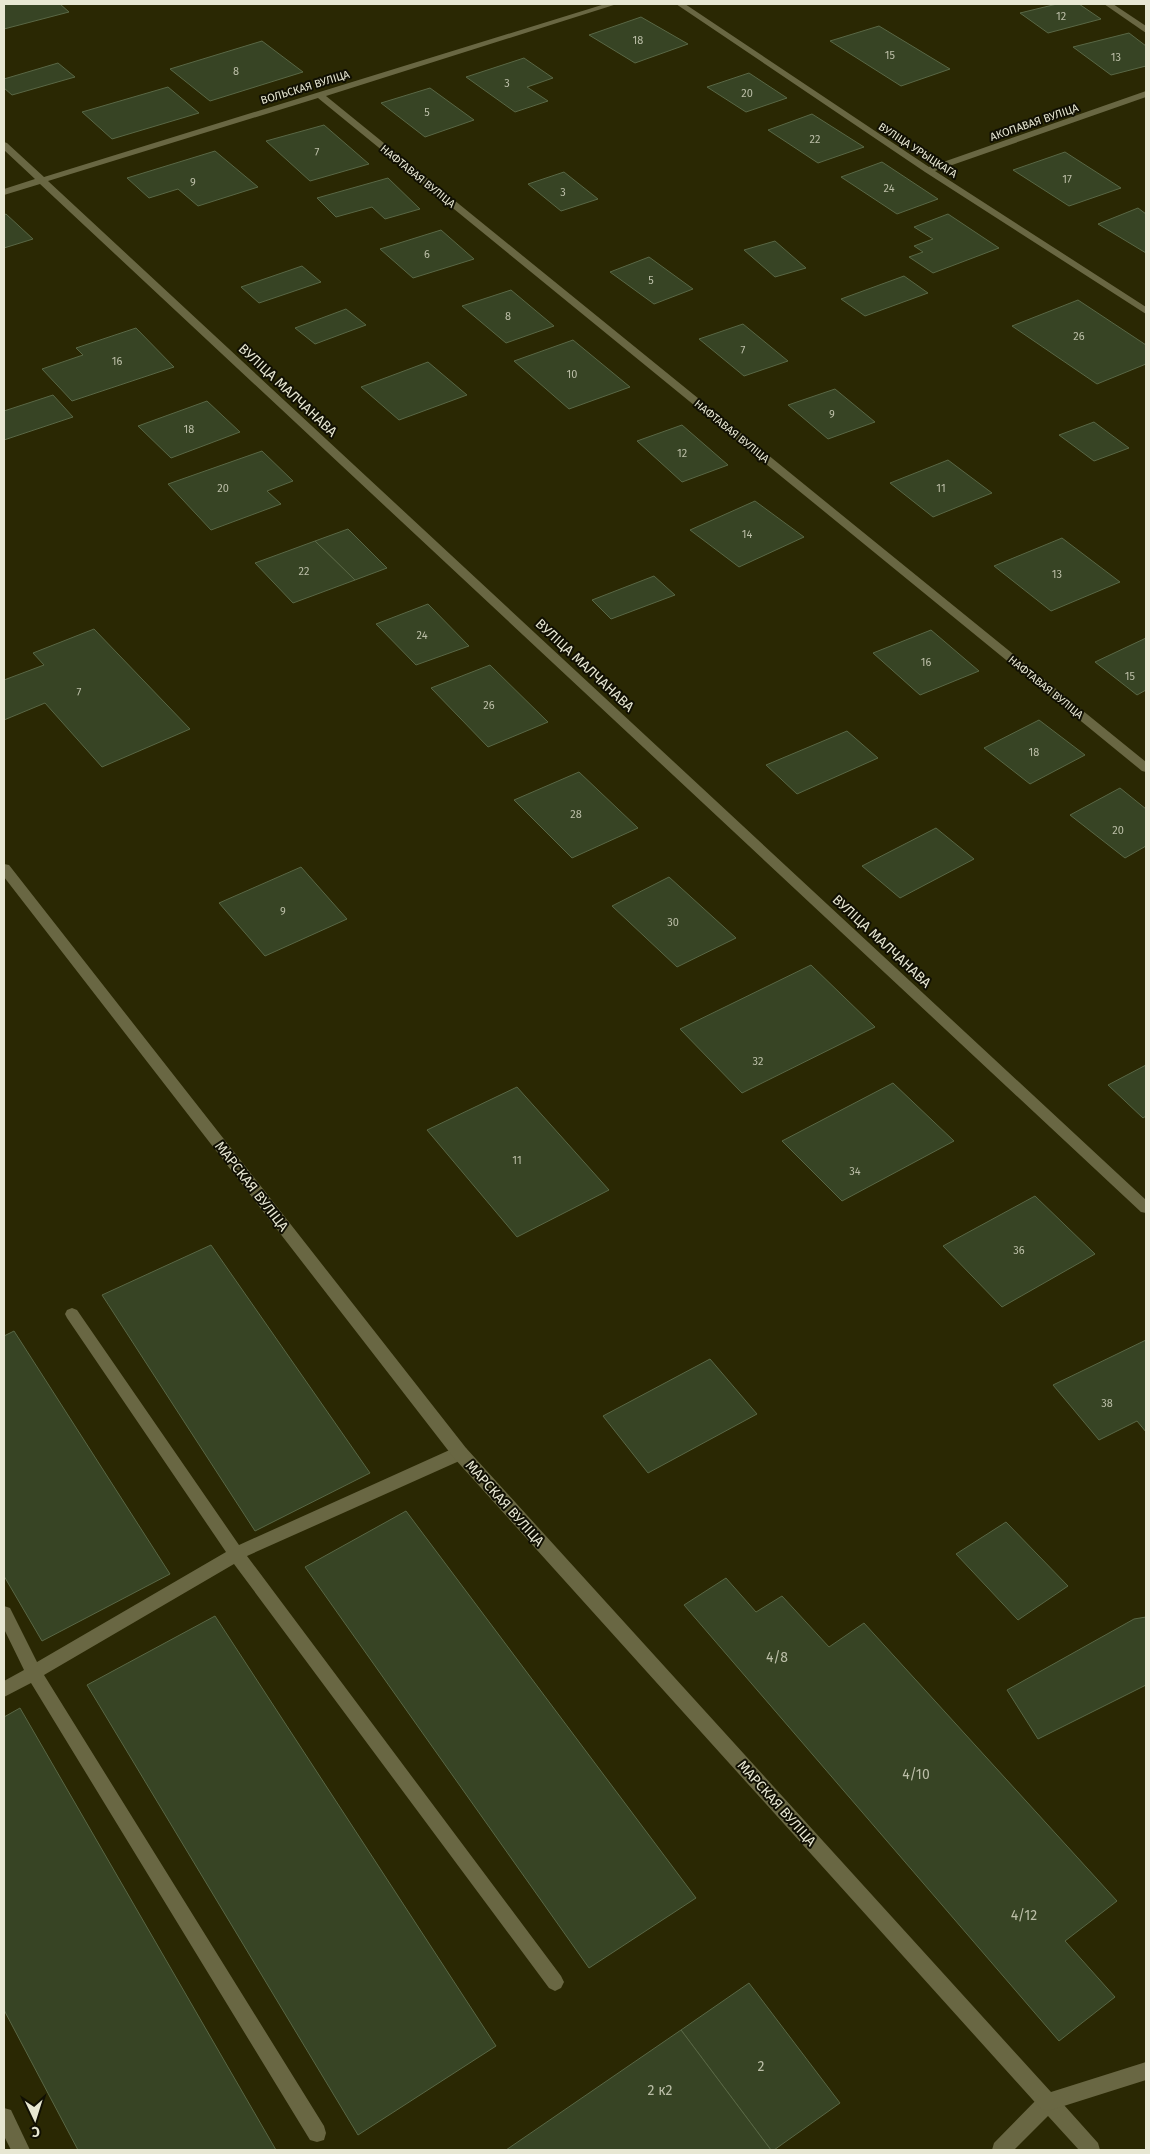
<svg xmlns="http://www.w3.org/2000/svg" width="1150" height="2154" viewBox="0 0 1150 2154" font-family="'Fira Sans',sans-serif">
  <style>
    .building { fill: #374424; stroke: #596745 }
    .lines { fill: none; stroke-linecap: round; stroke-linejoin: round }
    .service { fill: #696743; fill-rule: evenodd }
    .minor { fill: #696743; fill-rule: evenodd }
    .labels { text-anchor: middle; stroke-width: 4; stroke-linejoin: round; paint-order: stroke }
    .number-label { font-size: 11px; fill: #bbbea7 }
    .far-street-label { font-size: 11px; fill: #e7e7d3; stroke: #111003 }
    .street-label { font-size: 14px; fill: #e7e7d3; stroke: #111003 }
    .near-number-label { font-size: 14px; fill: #bbbea7 }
  </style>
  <rect width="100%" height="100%" fill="#2a2803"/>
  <!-- building -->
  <g class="building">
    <polygon points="4,4 60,4 69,12 4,29"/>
    <polygon points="1057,4 1079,4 1101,19 1048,33 1020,13"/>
    <polygon points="641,17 688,44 635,63 589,35"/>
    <polygon points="879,26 950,69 901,86 830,41"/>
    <polygon points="1129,33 1146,46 1146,66 1111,75 1073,47"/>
    <polygon points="262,41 303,72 210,101 170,69"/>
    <polygon points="524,58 553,78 527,87 548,101 515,112 466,77"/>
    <polygon points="58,63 75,77 12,95 4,88 4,79"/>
    <polygon points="749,73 787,98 746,112 707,87"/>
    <polygon points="168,87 199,113 112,139 82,112"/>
    <polygon points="430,88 474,120 425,137 381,103"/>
    <polygon points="812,114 864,147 818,163 768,130"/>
    <polygon points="324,125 369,164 310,181 266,141"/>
    <polygon points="215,151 258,187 198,206 178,189 149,198 127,178"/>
    <polygon points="1065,152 1121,188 1069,206 1013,170"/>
    <polygon points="882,162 938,199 897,214 841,177"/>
    <polygon points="564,172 598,199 561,211 528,184"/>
    <polygon points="388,178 420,209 385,219 372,207 336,217 317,198"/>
    <polygon points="1138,208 1146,214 1146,253 1098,224"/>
    <polygon points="6,214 33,239 4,248 4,215"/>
    <polygon points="948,214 999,248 933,273 909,257 923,252 914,246 933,239 914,227"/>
    <polygon points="441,230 474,259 413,278 380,249"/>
    <polygon points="775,241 806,268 775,277 744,250"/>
    <polygon points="649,257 693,289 654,304 610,272"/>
    <polygon points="302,266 321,282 259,303 241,287"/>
    <polygon points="904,276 928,293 865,316 841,299"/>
    <polygon points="511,290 554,326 506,343 462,306"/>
    <polygon points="1078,300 1146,345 1146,364 1097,384 1012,326"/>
    <polygon points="346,309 366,325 315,344 295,328"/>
    <polygon points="743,324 788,361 744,376 699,339"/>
    <polygon points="136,328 174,367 72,401 42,369 83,355 76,348"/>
    <polygon points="573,340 630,387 569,409 514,361"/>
    <polygon points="428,362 467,395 399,420 361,387"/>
    <polygon points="835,389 875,422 828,439 788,405"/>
    <polygon points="53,395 73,417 4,440 4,411"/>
    <polygon points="207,401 240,432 171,458 138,426"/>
    <polygon points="1094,422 1129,448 1094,461 1059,435"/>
    <polygon points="682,425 728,465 682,482 637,441"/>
    <polygon points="262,451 293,481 267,491 281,504 211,530 168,484"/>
    <polygon points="948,460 992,493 933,517 890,483"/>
    <polygon points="755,501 804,537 739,567 690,530"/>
    <polygon points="348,529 387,568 355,580 315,541"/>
    <polygon points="1062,538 1120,582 1051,611 994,566"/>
    <polygon points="315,541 355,580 293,603 255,563"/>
    <polygon points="654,576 675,595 611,619 592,600"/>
    <polygon points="428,604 469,646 416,665 376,624"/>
    <polygon points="94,629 190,729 102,767 45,703 4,720 4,680 44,665 33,653"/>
    <polygon points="931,630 979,671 920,695 873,653"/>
    <polygon points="1146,638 1146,690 1137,695 1095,662"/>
    <polygon points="490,665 548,722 488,747 431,688"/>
    <polygon points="1039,720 1085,755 1030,784 984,748"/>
    <polygon points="847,731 878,758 797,794 766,765"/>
    <polygon points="579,772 638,828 572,858 514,800"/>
    <polygon points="1120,788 1146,809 1146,846 1125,858 1070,815"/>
    <polygon points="936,828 974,859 900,898 862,866"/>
    <polygon points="301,867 347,919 265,956 219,903"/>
    <polygon points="669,877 736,938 677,967 612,906"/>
    <polygon points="811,965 875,1027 742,1093 680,1029"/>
    <polygon points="1146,1065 1146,1116 1143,1118 1108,1085"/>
    <polygon points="893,1083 954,1141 842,1201 782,1141"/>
    <polygon points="517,1087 609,1190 517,1237 427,1130"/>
    <polygon points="1035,1196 1095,1254 1002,1307 943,1246"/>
    <polygon points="211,1245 370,1473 255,1531 102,1295"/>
    <polygon points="14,1331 170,1574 42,1641 4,1576 4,1336"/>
    <polygon points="1146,1340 1146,1432 1137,1421 1099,1440 1053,1385"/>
    <polygon points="710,1359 757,1414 648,1473 603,1416"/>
    <polygon points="406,1511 696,1898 589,1968 305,1567"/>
    <polygon points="1006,1522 1068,1586 1018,1620 956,1554"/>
    <polygon points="726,1578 756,1612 782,1596 829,1647 864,1623 1117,1901 1065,1941 1115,1997 1059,2041 684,1605"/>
    <polygon points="215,1616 496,2046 358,2135 87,1685"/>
    <polygon points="1146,1617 1146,1685 1038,1739 1007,1690 1134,1619"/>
    <polygon points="20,1708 276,2150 78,2150 4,2010 4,1717"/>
    <polygon points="749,1983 840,2103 774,2150 771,2150 681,2030"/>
    <polygon points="681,2030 771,2150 506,2150"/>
  </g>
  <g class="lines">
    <!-- service -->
    <g class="service">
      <polygon points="72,1308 77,1310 239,1545 454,1448 460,1447 466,1448 468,1453 466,1458 247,1556 561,1976 564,1982 561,1988 555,1991 549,1988 234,1564 44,1675 324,2126 326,2133 324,2140 317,2142 310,2140 31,1683 4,1697 4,1681 24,1670 4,1629 4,1606 10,1608 37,1662 226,1552 67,1318 65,1314 67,1310"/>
      <polygon points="1048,2093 1055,2095 1098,2143 1100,2150 1079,2150 1048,2116 1014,2150 992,2150 994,2143 1041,2095"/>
      <polygon points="4,2108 11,2110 30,2150 11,2150 4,2136"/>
    </g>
    <!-- minor -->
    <g class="minor">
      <polygon points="605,4 617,4 326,96 1146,762 1146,772 1142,771 318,98 48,181 1146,1200 1146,1213 1141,1212 40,184 4,195 4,189 35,179 4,150 4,142 7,143 44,177"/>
      <polygon points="676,4 685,4 929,167 1146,91 1146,97 935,171 1146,307 1146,314 925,172"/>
      <polygon points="1104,4 1113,4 1146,26 1146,33"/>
      <polygon points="4,864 9,865 466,1448 1051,2092 1146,2062 1146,2080 1048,2111 1041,2109 454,1458 4,877"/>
    </g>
  </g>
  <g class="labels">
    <!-- number labels -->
    <g class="number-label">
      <text x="1061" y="20">12</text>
      <text x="638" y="44">18</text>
      <text x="890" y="59">15</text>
      <text x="1116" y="61">13</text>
      <text x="236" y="75">8</text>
      <text x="507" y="87">3</text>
      <text x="747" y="97">20</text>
      <text x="427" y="116">5</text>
      <text x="815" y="143">22</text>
      <text x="317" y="156">7</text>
      <text x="1067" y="183">17</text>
      <text x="193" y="186">9</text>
      <text x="889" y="192">24</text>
      <text x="563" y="196">3</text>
      <text x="427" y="258">6</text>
      <text x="651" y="284">5</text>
      <text x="508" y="320">8</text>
      <text x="1079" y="340">26</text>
      <text x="743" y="354">7</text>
      <text x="117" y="365">16</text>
      <text x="572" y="378">10</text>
      <text x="832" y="418">9</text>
      <text x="189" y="433">18</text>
      <text x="682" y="457">12</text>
      <text x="223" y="492">20</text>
      <text x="941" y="492">11</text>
      <text x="747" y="538">14</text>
      <text x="304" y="575">22</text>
      <text x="1057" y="578">13</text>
      <text x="422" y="639">24</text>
      <text x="926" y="666">16</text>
      <text x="1130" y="680">15</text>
      <text x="79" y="696">7</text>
      <text x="489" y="709">26</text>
      <text x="1034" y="756">18</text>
      <text x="576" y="818">28</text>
      <text x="1118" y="834">20</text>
      <text x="283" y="915">9</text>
      <text x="673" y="926">30</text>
      <text x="758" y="1065">32</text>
      <text x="517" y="1164">11</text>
      <text x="855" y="1175">34</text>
      <text x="1019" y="1254">36</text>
      <text x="1107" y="1407">38</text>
    </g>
    <!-- far-street labels -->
    <g class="far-street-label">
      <text transform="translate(305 87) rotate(-17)" y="4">ВОЛЬСКАЯ ВУЛІЦА</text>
      <text transform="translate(1034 122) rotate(-19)" y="4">АКОПАВАЯ ВУЛІЦА</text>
      <text transform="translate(918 150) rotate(33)" y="4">ВУЛІЦА УРЫЦКАГА</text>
      <text transform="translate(418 176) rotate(39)" y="4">НАФТАВАЯ ВУЛІЦА</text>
      <text transform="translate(732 431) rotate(39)" y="4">НАФТАВАЯ ВУЛІЦА</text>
      <text transform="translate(1046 687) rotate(39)" y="4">НАФТАВАЯ ВУЛІЦА</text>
    </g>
    <!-- street labels -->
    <g class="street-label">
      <text transform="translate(288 390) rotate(43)" y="5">ВУЛІЦА МАЛЧАНАВА</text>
      <text transform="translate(585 665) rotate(43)" y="5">ВУЛІЦА МАЛЧАНАВА</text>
      <text transform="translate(882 941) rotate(43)" y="5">ВУЛІЦА МАЛЧАНАВА</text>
      <text transform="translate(252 1186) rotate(52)" y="5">МАРСКАЯ ВУЛІЦА</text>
      <text transform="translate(505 1503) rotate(48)" y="5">МАРСКАЯ ВУЛІЦА</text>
      <text transform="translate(777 1803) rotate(48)" y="5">МАРСКАЯ ВУЛІЦА</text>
    </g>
    <!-- near-number labels -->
    <g class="near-number-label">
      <text x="777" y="1662">4/8</text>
      <text x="916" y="1779">4/10</text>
      <text x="1024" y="1920">4/12</text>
      <text x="761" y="2071">2</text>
      <text x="660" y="2095">2 к2</text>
    </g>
  </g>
  <!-- border -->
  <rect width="1150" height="2154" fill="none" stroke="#e7e7d3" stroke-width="10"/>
  <!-- north arrow -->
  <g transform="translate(35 2119) rotate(176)" stroke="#111003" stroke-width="4" paint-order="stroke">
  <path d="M0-4L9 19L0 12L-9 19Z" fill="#e7e7d3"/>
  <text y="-8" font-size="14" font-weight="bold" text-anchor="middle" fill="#e7e7d3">С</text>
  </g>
</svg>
